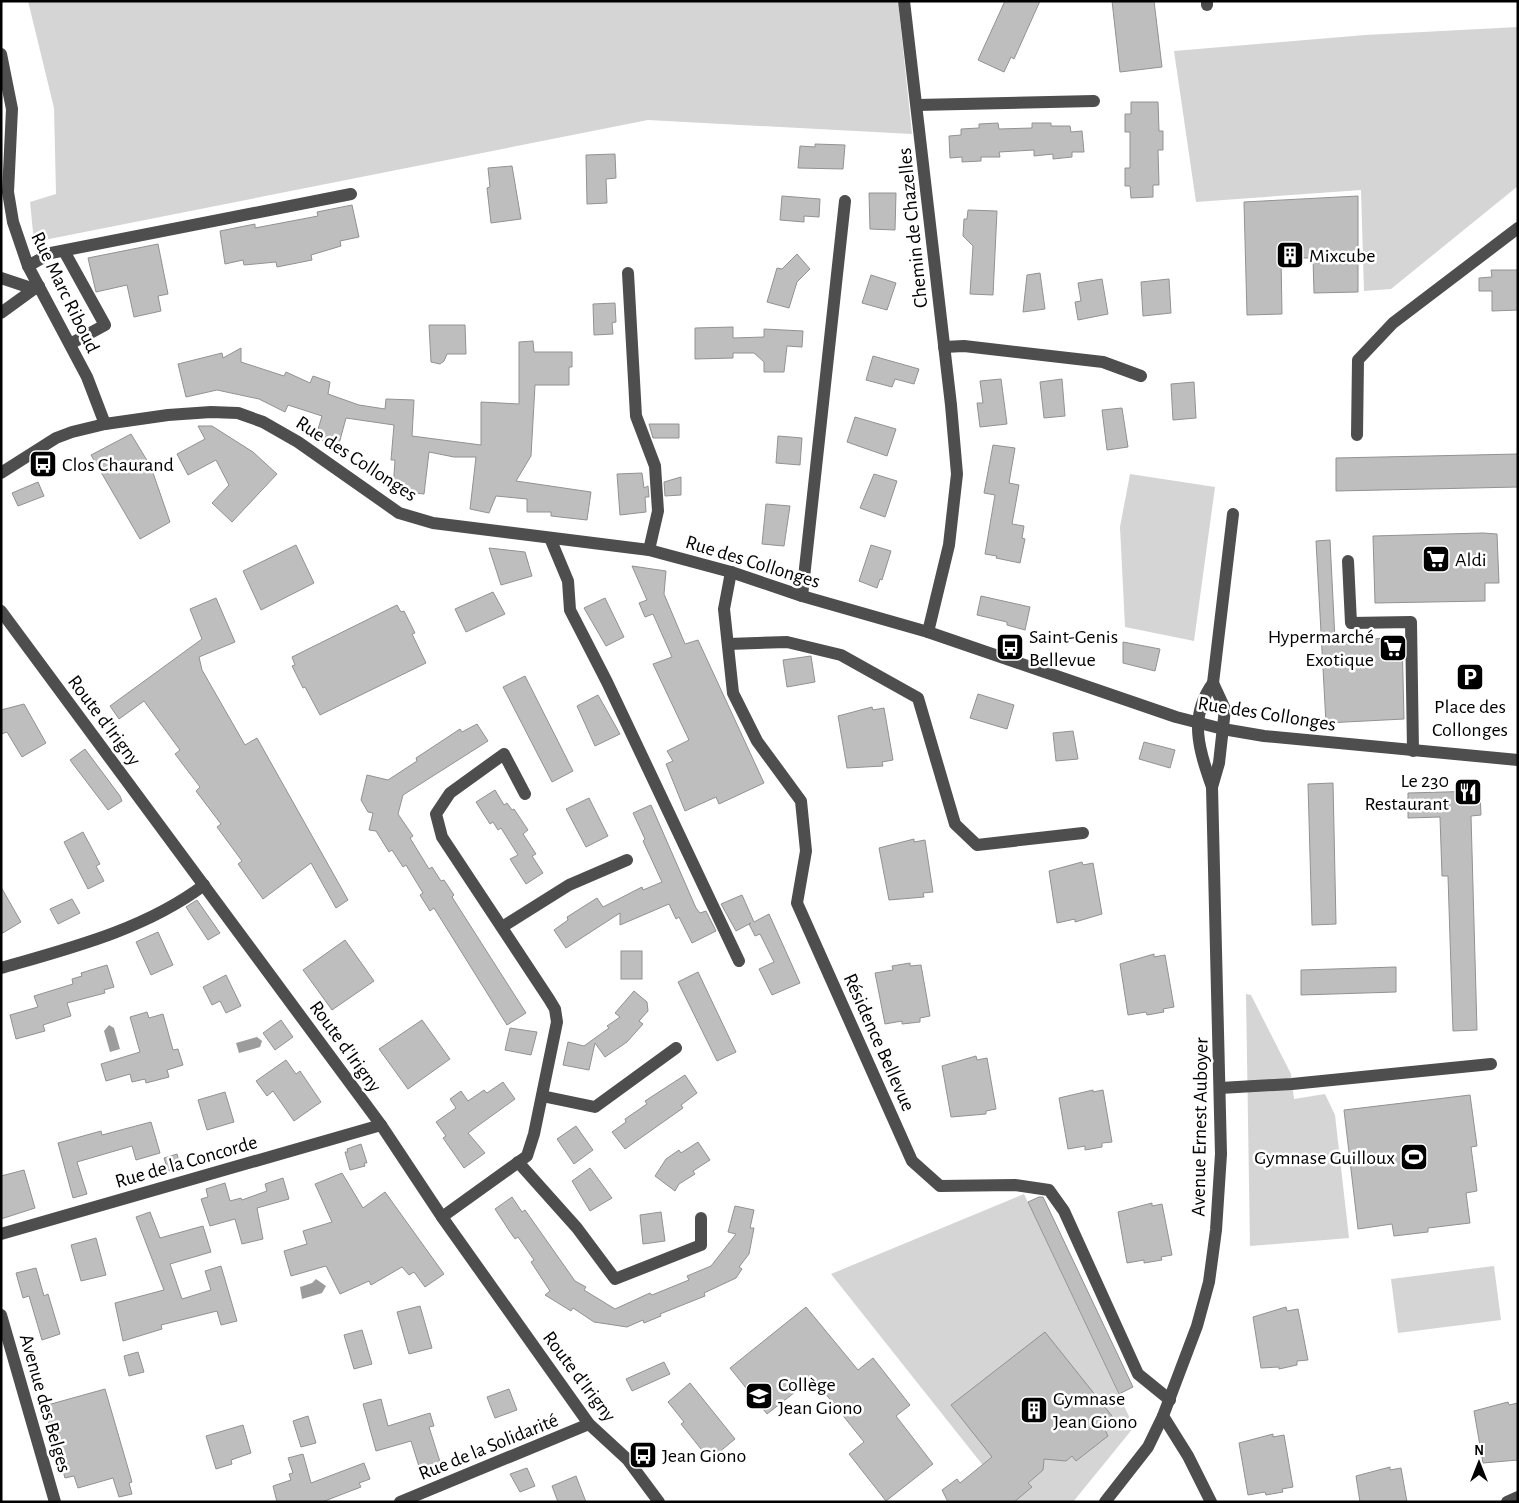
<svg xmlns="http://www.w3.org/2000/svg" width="1519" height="1503" viewBox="0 0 1519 1503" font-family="'Alegreya Sans',sans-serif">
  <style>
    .green { fill: #d5d5d5 }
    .water { fill: #9c9c9c }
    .building { fill: #bebebe; stroke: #929292 }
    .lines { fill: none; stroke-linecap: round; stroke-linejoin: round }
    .minor { stroke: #4e4e4e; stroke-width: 12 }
    .labels { text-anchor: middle; stroke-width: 5; stroke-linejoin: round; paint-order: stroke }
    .street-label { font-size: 20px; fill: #000; stroke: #fff }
    .poi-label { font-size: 20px; fill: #000; stroke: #fff; text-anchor: start }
  </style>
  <rect width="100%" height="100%" fill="#fff"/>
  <!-- green -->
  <g class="green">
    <polygon points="28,1 898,1 912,134 648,120 34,242 30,202 56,194 54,108"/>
    <polygon points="1518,27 1518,186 1391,289 1364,291 1361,190 1196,202 1174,51 1365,35"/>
    <polygon points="1130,474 1215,487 1194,641 1125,627 1120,527"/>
    <polygon points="1246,994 1251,995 1291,1074 1294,1099 1325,1094 1335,1115 1349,1238 1250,1246"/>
    <polygon points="1024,1194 1134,1427 1073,1502 1012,1502 831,1274"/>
    <polygon points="1494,1266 1501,1320 1398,1333 1391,1279"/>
  </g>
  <!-- water -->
  <g class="water">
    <polygon points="109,1025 114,1028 120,1049 110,1052 104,1031"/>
    <polygon points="257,1037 262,1041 260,1047 239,1053 236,1043"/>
    <polygon points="316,1279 326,1286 322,1293 302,1299 300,1287 312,1283"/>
  </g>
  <!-- building -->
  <g class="building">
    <polygon points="1005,1 1040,1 1014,59 1011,57 1004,72 978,60"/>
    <polygon points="1112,1 1154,1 1162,67 1120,72"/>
    <polygon points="1131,102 1158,102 1159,131 1163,131 1163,150 1158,150 1159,185 1153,185 1153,197 1131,198 1130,186 1125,186 1125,168 1130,168 1130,132 1125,132 1125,114 1131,114"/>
    <polygon points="998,123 999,129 1032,128 1032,123 1051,123 1051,126 1070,126 1071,132 1082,131 1084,152 1072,152 1072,157 1053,159 1053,154 1034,156 1034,150 999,152 1000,157 981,157 981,161 962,162 962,157 950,158 949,136 961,135 961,129 979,128 979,124"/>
    <polygon points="815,144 845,145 843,169 798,168 800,146 815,147"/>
    <polygon points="615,154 616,178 606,179 607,203 587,204 586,155"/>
    <polygon points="512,166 521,219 491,223 487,188 490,187 488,168"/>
    <polygon points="869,193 896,193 895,230 870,229"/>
    <polygon points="782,196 820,199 819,217 804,216 804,222 780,220"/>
    <polygon points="1358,196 1358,292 1314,293 1313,258 1281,258 1282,314 1247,315 1244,202"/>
    <polygon points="352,205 359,237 340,241 341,246 311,255 312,260 277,267 276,262 244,265 243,260 225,264 220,231 255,224 255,228 318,216 317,212"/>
    <polygon points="968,210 997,211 993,295 970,294 973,246 963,236 964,219 967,219"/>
    <polygon points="158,244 168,294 158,296 161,311 134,317 127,285 96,292 88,258"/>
    <polygon points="797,254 810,269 797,282 789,308 767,302 777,268 782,269"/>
    <polygon points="1491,270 1518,270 1518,310 1492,311 1492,291 1479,291 1479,278 1492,277"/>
    <polygon points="1040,273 1045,309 1023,312 1027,275"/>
    <polygon points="871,275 896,283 887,310 862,303"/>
    <polygon points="1102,279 1108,314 1078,320 1075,302 1081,301 1078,283"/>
    <polygon points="1169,279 1171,313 1143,316 1141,282"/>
    <polygon points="615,303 616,322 612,323 613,334 594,335 593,304"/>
    <polygon points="429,325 465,325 466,354 447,354 444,361 440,364 431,362"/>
    <polygon points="733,327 733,338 764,337 764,329 803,331 802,347 787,346 784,372 764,372 764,362 754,353 733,353 733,358 695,359 695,328"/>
    <polygon points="533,341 534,352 572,352 572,367 569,367 569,385 535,385 531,456 516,481 591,492 587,520 551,516 551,512 527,512 527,499 496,496 489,513 470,509 476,457 454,457 429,452 424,494 415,493 413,499 404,497 393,490 395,460 391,460 394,425 346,418 337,451 316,436 322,416 288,405 285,412 259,399 217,390 186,397 178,364 222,353 223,358 241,348 241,362 284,376 286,372 310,383 313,376 330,382 328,394 359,405 385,409 386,399 414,400 412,436 481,445 481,402 519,404 519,342"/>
    <polygon points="873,356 919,369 914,384 895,379 892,387 866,380"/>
    <polygon points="1001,379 1007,424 980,427 977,403 983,403 980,381"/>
    <polygon points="1062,379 1065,416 1044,418 1040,382"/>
    <polygon points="1194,382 1196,418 1173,420 1171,384"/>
    <polygon points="1122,408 1128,447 1107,450 1102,410"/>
    <polygon points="855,417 896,429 887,456 847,442"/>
    <polygon points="649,424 679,424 679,438 653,438"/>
    <polygon points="198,426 212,426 253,452 277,474 232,522 212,503 229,485 216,460 188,475 177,454 205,439"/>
    <polygon points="131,434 151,467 170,522 140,539 91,455"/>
    <polygon points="778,436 802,438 800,465 776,463"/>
    <polygon points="993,445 1015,448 1009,483 1019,485 1012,524 1024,526 1022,538 1025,539 1020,563 996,558 997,556 985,554 995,495 984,493"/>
    <polygon points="1518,454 1518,487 1336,491 1336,458"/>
    <polygon points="642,473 644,488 648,486 649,497 645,497 646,512 620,515 617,474"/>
    <polygon points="874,474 897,481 885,517 860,508"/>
    <polygon points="681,477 681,495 665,496 664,482"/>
    <polygon points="38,482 44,496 18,506 12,493"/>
    <polygon points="766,504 790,506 784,546 762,544"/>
    <polygon points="1483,533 1497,534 1499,583 1485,583 1485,601 1375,603 1373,536"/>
    <polygon points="1330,540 1335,640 1402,638 1404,719 1326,723 1316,541"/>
    <polygon points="296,545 314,583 261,610 243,571"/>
    <polygon points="871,545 891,551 882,580 880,579 877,588 859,581"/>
    <polygon points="489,548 525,552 532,576 501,585"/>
    <polygon points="632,566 666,571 664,594 685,644 698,640 764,783 719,804 716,797 685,811 666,764 673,761 667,751 689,740 653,664 672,657 653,614 645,617 639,603 647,600"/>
    <polygon points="493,592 505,614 466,632 455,609"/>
    <polygon points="981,596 1030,607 1025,630 1007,625 1007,622 977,615"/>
    <polygon points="216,598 235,642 199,657 202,670 245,745 257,738 348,900 336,908 311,863 263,899 238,864 242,861 217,827 221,824 196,791 200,787 175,754 180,750 144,701 119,719 110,706 202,639 190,609"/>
    <polygon points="605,598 624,637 606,646 584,608"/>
    <polygon points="397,605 401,612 404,611 415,633 412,634 426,663 320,715 305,687 303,688 292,666 295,665 292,657"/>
    <polygon points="1123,642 1160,649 1155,671 1123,663"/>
    <polygon points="811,656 815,682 787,687 783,660"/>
    <polygon points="525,676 573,771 552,782 503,687"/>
    <polygon points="978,694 1014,705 1007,729 970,718"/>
    <polygon points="598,695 620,734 595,746 577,706"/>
    <polygon points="24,704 46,743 22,757 7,732 1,734 1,710"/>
    <polygon points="872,707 873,710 884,708 893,760 882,762 883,766 847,768 838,716"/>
    <polygon points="477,724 488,741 403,795 398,814 413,836 410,838 429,869 432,867 441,881 444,880 454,895 452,897 526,1013 507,1025 434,908 430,911 420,895 423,893 406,865 403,867 392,850 389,852 376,831 369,830 373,813 368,812 361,800 367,775 388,780 417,761 416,758 460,729 462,732"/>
    <polygon points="1073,731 1078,759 1056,761 1053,733"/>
    <polygon points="1144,742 1175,750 1170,768 1139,759"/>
    <polygon points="85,749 120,796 122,801 108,810 70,760"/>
    <polygon points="1333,783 1336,924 1312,925 1308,784"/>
    <polygon points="495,790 504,805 507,803 512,810 514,809 528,830 523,834 536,854 532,856 543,873 526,884 510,859 518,855 501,828 498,830 493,822 490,824 476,802"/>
    <polygon points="1480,791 1481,815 1471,816 1477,1030 1453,1031 1448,876 1442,876 1440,817 1408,818 1408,793"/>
    <polygon points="589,798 608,836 586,847 566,809"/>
    <polygon points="651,805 696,908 700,913 706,911 716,931 692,943 679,917 676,919 669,904 620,925 620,913 566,948 554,930 568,920 567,917 597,898 603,907 642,887 643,890 662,882 643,841 645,839 633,813"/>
    <polygon points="83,832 100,864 96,866 104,881 88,889 64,842"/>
    <polygon points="914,839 914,842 925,840 933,892 923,893 924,897 889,900 879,848"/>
    <polygon points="1082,862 1083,865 1093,863 1102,914 1075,922 1075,919 1057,923 1049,871"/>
    <polygon points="1,887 21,922 1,934"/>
    <polygon points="742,895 754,922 769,914 800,983 772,995 759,969 774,962 760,934 755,936 749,924 751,923 736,931 721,904"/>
    <polygon points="72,899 80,913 58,924 50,909"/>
    <polygon points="197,900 220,933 208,940 186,907"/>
    <polygon points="158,932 173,965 151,975 136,942"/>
    <polygon points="345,940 374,981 332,1010 303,970"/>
    <rect x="621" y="951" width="21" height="28"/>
    <polygon points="1154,954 1154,957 1165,955 1174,1007 1163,1009 1164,1012 1147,1015 1146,1012 1128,1015 1120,964"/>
    <polygon points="910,963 910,966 921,965 930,1016 920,1018 920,1022 902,1024 902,1021 885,1024 875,973 893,970 892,966"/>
    <polygon points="107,965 114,987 104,990 105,993 67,1003 71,1016 43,1025 45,1031 16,1039 10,1015 38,1007 34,996 73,984 72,979 82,976 81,973"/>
    <polygon points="1396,967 1396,992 1301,995 1301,970"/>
    <polygon points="698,972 736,1052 717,1061 678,982"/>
    <polygon points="226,975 241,1006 226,1013 220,1001 212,1005 203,987"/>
    <polygon points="634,991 647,1002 648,1011 639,1021 643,1024 627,1042 605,1057 595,1043 589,1070 563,1065 568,1042 584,1046 609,1028 607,1026 620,1017 615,1013"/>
    <polygon points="147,1012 149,1018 163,1014 173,1050 178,1049 183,1065 167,1070 169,1077 146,1083 145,1079 132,1082 130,1074 106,1081 101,1064 140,1052 130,1017"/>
    <polygon points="281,1020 293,1037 275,1050 263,1033"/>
    <polygon points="422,1020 450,1059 408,1089 379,1049"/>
    <polygon points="510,1028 537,1032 531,1055 505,1050"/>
    <polygon points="976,1056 977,1060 987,1058 996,1109 986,1111 986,1114 951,1117 942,1066"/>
    <polygon points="286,1060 296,1074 300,1071 321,1102 294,1121 273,1091 267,1096 256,1081"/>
    <polygon points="685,1075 697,1093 681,1105 683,1108 625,1149 612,1132 626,1122 625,1119 647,1104 645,1101"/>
    <polygon points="503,1082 515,1099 468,1133 485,1153 464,1168 443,1138 446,1136 436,1122 456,1108 450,1099 461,1091 468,1101 484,1090 487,1093"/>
    <polygon points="1093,1090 1093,1092 1103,1090 1112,1142 1102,1143 1102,1147 1085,1150 1085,1146 1068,1149 1059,1098"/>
    <polygon points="225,1092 234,1122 207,1130 198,1100"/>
    <polygon points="1470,1095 1477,1146 1471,1147 1477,1191 1466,1193 1470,1223 1428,1228 1428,1232 1394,1236 1392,1224 1358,1229 1344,1110"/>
    <polygon points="151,1122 160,1153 136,1160 132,1146 77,1162 87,1194 73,1198 58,1143 101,1131 102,1135"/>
    <polygon points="576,1126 593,1150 574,1164 557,1139"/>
    <polygon points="698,1142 710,1160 693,1171 695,1174 679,1184 675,1191 655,1176 666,1159 679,1150 681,1153"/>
    <polygon points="361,1144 367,1163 364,1163 365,1166 350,1170 345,1152 348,1152 347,1149"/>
    <polygon points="177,1154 181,1168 168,1171 164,1158"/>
    <polygon points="590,1168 612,1198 590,1211 572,1181"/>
    <polygon points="24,1170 35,1208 1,1219 1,1176"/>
    <polygon points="342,1173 363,1208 385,1192 444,1274 425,1287 414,1272 409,1275 402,1267 371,1285 369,1281 340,1294 326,1266 291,1276 284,1251 307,1244 303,1231 332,1222 315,1184"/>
    <polygon points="283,1178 289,1199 257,1208 263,1239 242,1244 235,1219 210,1226 201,1199 208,1197 206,1189 225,1183 230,1201 241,1198 242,1200 267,1191 265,1184"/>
    <polygon points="512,1197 522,1212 525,1210 575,1281 586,1287 584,1290 615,1309 650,1293 652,1295 689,1280 687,1276 711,1266 736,1234 728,1232 735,1206 754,1210 750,1228 754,1228 749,1254 739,1267 742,1269 736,1278 704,1293 705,1296 660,1314 661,1316 644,1323 643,1320 627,1327 594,1322 573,1308 571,1311 545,1295 550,1291 531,1262 534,1260 518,1237 515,1239 510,1232 495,1209"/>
    <polygon points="1039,1197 1043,1197 1133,1387 1119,1394 1028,1202"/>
    <polygon points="1152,1203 1152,1206 1162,1204 1172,1255 1161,1257 1162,1260 1144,1263 1144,1260 1127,1263 1118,1212"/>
    <polygon points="150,1212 160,1238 203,1226 211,1252 170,1264 182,1299 211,1290 205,1271 221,1266 237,1321 221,1325 217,1311 161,1325 162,1329 123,1341 115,1303 164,1290 136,1217"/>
    <polygon points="661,1212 665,1241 643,1244 640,1215"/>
    <polygon points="96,1238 106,1275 81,1281 71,1245"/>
    <polygon points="36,1268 44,1296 48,1294 60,1334 42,1340 29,1296 23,1298 16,1273"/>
    <polygon points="420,1306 432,1348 409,1354 397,1312"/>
    <polygon points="806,1307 858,1370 873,1358 910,1405 896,1416 933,1464 886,1501 849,1454 864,1442 813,1378 767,1414 730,1368"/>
    <polygon points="1286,1307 1287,1311 1298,1309 1308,1360 1297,1361 1297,1365 1279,1369 1279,1367 1261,1368 1253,1317"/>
    <polygon points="362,1330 372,1364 354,1369 344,1335"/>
    <polygon points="1045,1332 1116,1421 1105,1430 1108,1436 1076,1461 1072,1456 1066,1461 1044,1459 1043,1470 1028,1483 1032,1487 1014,1502 948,1502 942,1490 957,1479 960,1483 992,1457 951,1405"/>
    <polygon points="138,1352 144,1372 129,1376 124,1356"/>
    <polygon points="664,1362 670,1374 632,1391 626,1379"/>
    <polygon points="690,1383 735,1439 712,1458 708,1452 705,1454 681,1424 684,1422 668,1402"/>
    <polygon points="105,1389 132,1482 129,1483 132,1494 119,1497 113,1478 78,1488 74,1476 65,1478 44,1406"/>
    <polygon points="509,1389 517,1410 495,1418 487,1397"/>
    <polygon points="381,1399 388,1426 430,1413 434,1426 429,1427 442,1468 422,1476 411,1441 376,1451 363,1404"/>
    <polygon points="1508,1402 1509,1405 1518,1403 1518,1460 1483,1463 1474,1411"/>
    <polygon points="308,1416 316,1443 301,1447 293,1421"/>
    <polygon points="243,1425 251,1453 231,1460 232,1464 216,1469 206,1436"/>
    <polygon points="1273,1434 1273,1437 1284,1435 1293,1487 1282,1489 1283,1492 1266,1495 1265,1492 1248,1495 1239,1443"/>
    <polygon points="303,1454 311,1483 364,1463 370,1479 359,1483 361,1487 322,1502 277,1502 273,1486 291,1480 289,1474 293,1473 288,1458"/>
    <polygon points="1390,1467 1390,1470 1401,1468 1407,1502 1360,1502 1356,1476"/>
    <polygon points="527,1468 535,1486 520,1492 510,1474"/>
    <polygon points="576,1476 586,1502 558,1502 552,1486"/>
  </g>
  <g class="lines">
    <!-- minor -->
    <g class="minor">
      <polyline points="904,1 951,405 957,474 949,545 928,632"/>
      <polyline points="1207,1 1207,5"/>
      <polyline points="1,54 12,109 8,192 13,222 28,266 87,377 105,424"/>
      <polyline points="917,105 1094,101"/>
      <polyline points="64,251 105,325 70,344"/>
      <polyline points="28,266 51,253 351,194"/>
      <polyline points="628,273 636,416 655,466 658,511 649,550"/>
      <polyline points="1,278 34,289 39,286"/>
      <polyline points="1,313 34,289"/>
      <polyline points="944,347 964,346 1103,362 1141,376"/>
      <polyline points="1357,435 1358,360 1393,323 1518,228"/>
      <polyline points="1,473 56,438 72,432 105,424 168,415 211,412 238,413 263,422 298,442 399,513 433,523 649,550 731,572 802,596 928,632 1176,717 1223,729 1264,736 1518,760"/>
      <polyline points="550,538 568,581 570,610 607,682 739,961"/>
      <polyline points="1348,561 1351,623 1411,622 1413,751"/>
      <polyline points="731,572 724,609 733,693 757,741 801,801 806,851 797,903 912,1161 940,1186 1015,1185 1049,1190 1064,1211 1138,1374 1170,1400"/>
      <polyline points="802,596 845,201"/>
      <polyline points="1,611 381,1125 442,1217 589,1424 627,1459 659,1502"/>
      <polyline points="728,644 787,642 841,655 918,698 955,824 977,845 1083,833"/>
      <polyline points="1212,787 1219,763 1225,709 1213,683"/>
      <polyline points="502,927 569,885 627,860"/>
      <path d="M1,968c70,-20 145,-39 203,-83"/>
      <polyline points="1220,1088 1292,1084 1491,1064"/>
      <polyline points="542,1096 595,1107 676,1048"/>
      <polyline points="518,1162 577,1228 615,1279 701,1245 701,1218"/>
      <polyline points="442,1217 527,1156 534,1134 557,1022 555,1009 549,999 442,837 436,814 450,793 504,754 525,794"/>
      <polyline points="1,1234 381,1125"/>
      <polyline points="1,1315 55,1502"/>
      <polyline points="1163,1416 1188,1456 1211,1502"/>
      <polyline points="400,1502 589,1424"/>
      <path d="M1105,1502l43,-55 15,-31 34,-90 12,-44 7,-52 5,-76 -9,-367c-13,-37 -24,-70 1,-104l20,-169"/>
      <polyline points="1507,1502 1518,1497"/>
    </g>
  </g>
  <!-- icons -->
  <defs>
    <g id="building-square" transform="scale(1.4375)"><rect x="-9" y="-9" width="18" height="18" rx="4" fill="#000" stroke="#fff"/><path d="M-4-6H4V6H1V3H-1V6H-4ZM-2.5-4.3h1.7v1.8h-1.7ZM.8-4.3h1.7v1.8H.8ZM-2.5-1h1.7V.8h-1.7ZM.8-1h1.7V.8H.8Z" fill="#fff"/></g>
    <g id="bus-square" transform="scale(1.4375)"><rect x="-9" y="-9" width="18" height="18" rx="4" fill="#000" stroke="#fff"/><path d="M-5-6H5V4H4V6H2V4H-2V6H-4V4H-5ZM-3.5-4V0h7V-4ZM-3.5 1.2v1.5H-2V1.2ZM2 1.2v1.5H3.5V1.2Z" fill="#fff"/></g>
    <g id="supermarket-square" transform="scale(1.4375)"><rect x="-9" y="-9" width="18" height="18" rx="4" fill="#000" stroke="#fff"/><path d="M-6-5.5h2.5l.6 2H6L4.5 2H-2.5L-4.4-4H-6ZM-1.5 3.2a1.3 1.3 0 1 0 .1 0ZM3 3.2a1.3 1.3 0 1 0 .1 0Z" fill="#fff"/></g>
    <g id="parking-square" transform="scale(1.4375)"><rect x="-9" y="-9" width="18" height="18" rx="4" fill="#000" stroke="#fff"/><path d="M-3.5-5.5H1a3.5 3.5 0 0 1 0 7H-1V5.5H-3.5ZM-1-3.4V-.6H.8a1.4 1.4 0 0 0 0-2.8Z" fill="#fff"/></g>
    <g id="restaurant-square" transform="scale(1.4375)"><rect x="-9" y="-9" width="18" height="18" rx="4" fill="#000" stroke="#fff"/><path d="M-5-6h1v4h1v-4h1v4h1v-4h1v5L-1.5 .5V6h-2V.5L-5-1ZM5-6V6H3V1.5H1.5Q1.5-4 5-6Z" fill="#fff"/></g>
    <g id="stadium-square" transform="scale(1.4375)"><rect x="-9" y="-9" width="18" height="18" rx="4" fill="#000" stroke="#fff"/><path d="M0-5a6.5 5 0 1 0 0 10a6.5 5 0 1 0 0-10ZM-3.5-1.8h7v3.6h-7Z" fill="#fff"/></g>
    <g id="school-square" transform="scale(1.4375)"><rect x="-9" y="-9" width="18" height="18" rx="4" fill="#000" stroke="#fff"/><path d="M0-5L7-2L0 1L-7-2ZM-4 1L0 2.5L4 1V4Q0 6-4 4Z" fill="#fff"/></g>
  </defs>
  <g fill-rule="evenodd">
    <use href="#building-square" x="1290" y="255"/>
    <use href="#bus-square" x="43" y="464"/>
    <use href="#supermarket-square" x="1436" y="559"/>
    <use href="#bus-square" x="1010" y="647"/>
    <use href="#supermarket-square" x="1393" y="648"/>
    <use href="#parking-square" x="1470" y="677"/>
    <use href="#restaurant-square" x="1468" y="792"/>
    <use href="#stadium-square" x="1414" y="1157"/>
    <use href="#school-square" x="759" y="1396"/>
    <use href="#building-square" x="1034" y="1410"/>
    <use href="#bus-square" x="643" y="1455"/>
  </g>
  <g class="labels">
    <!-- street labels -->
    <g class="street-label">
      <text transform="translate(912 228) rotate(-96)" y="7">Chemin de Chazelles</text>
      <text transform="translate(66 292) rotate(64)" y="7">Rue Marc Riboud</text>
      <text transform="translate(357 458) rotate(33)" y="7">Rue des Collonges</text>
      <text transform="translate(753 561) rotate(17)" y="7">Rue des Collonges</text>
      <text transform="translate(1267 713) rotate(9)" y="7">Rue des Collonges</text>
      <text transform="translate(105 720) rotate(53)" y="7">Route d'Irigny</text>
      <text transform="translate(880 1042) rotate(66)" y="7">Résidence Bellevue</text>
      <text transform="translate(346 1046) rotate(54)" y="7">Route d'Irigny</text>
      <text transform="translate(1199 1127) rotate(-89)" y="7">Avenue Ernest Auboyer</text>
      <text transform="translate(186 1161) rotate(-16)" y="7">Rue de la Concorde</text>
      <text transform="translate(580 1376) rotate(53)" y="7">Route d'Irigny</text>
      <text transform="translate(46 1403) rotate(74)" y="7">Avenue des Belges</text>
      <text transform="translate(488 1446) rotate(-22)" y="7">Rue de la Solidarité</text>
    </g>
    <!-- poi labels -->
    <g class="poi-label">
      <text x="1309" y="262">Mixcube</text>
      <text x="62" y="471">Clos Chaurand</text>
      <text x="1455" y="566">Aldi</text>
      <text x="1029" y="643">Saint-Genis<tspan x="1029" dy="23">Bellevue</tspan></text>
      <text x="1374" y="643" text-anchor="end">Hypermarché<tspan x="1374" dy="23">Exotique</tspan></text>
      <text x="1470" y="713" text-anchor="middle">Place des<tspan x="1470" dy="23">Collonges</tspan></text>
      <text x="1449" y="787" text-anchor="end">Le 230<tspan x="1449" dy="23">Restaurant</tspan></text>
      <text x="1395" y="1164" text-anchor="end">Gymnase Guilloux</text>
      <text x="778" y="1391">Collège<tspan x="778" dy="23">Jean Giono</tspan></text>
      <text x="1053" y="1405">Gymnase<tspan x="1053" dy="23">Jean Giono</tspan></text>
      <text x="662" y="1462">Jean Giono</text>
    </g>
  </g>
  <!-- border -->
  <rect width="1519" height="1503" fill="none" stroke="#000000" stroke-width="5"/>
  <!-- north arrow -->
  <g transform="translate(1479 1463)" stroke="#ffffff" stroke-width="4" paint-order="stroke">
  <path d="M0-4L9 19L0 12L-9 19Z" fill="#000000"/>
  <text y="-8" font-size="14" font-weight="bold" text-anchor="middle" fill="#000000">N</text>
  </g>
</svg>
